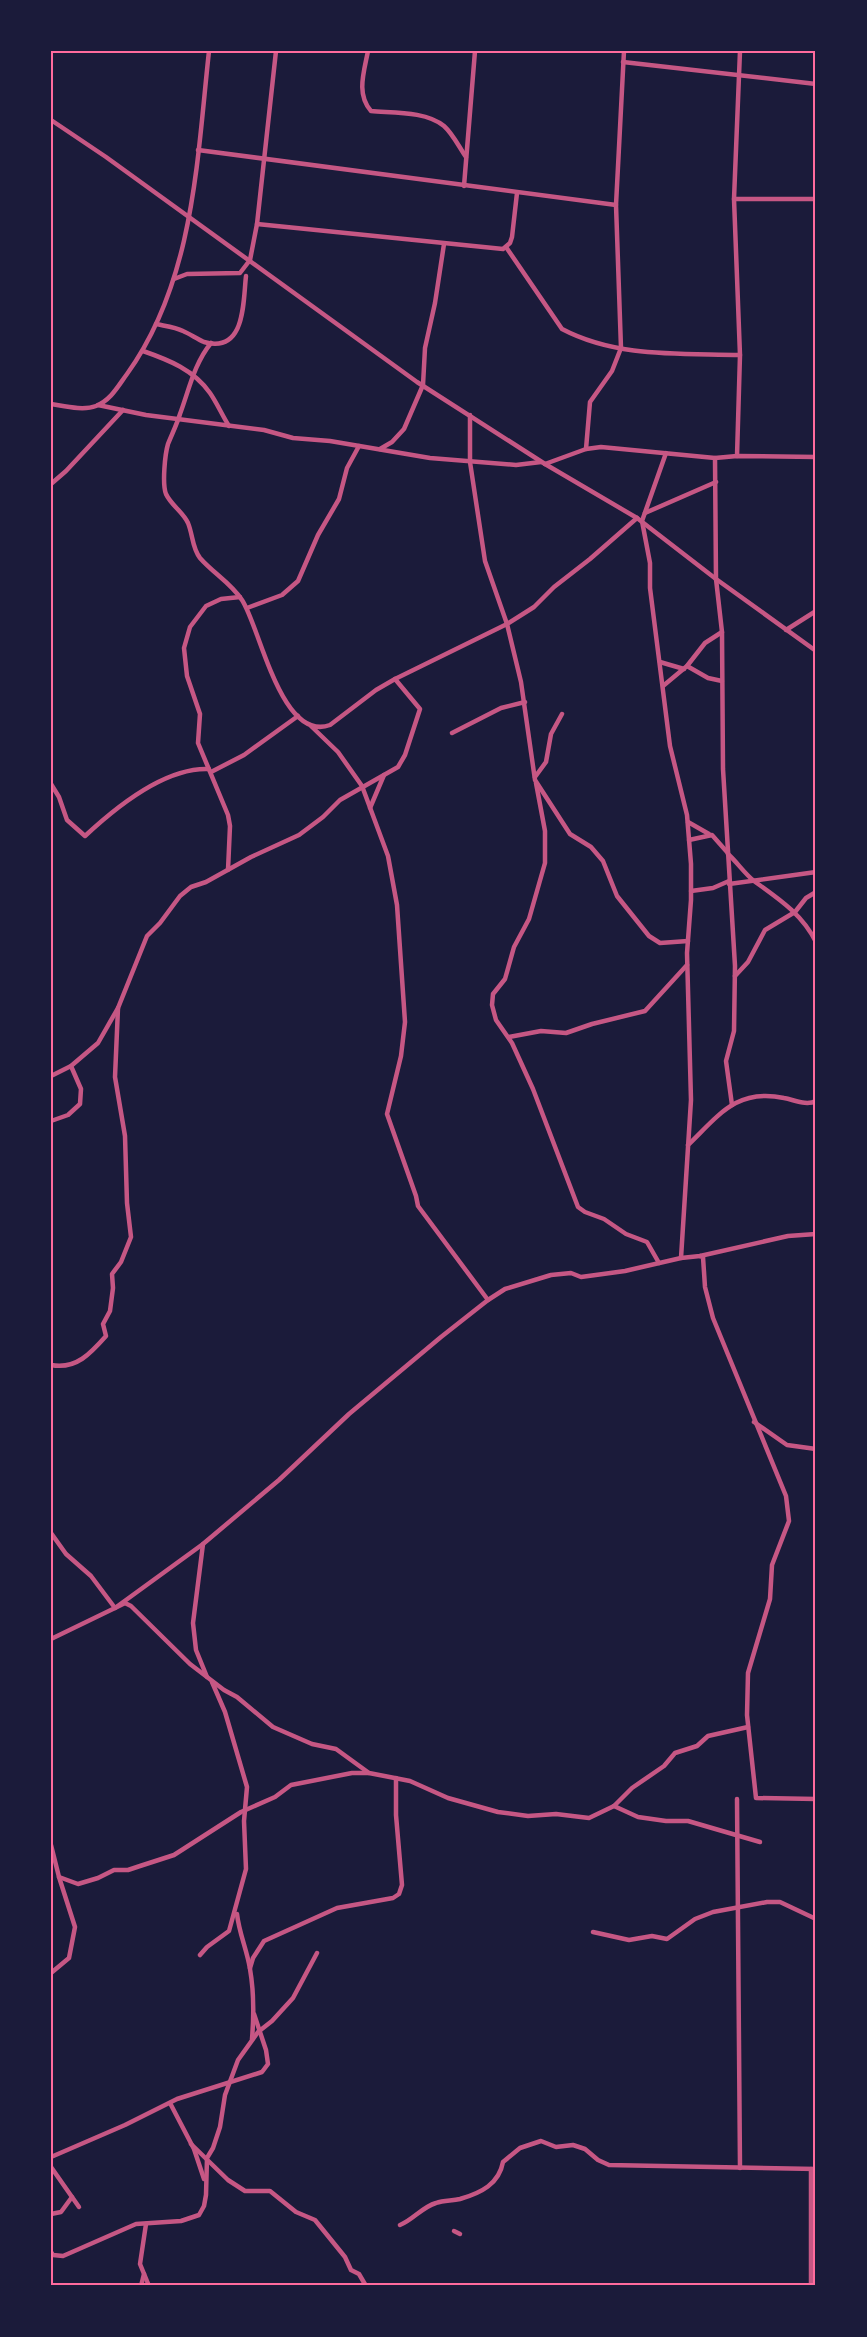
<svg xmlns="http://www.w3.org/2000/svg" width="867" height="2337" font-family="Mulish,sans-serif">
<rect width="100%" height="100%" fill="#1b1b3a"/>
<g fill="none" stroke-linecap="round" stroke-linejoin="round">
<!-- minor -->
<g stroke="#c65784" stroke-width="4.5">
<path d="M 368,51 C 364,72 356,94 371,111 C 393,113 426,111 444,126 C 453,134 459,147 466,157"/>
<polyline points="623,62 816,84"/>
<polyline points="51,120 106,157 417,382 545,464 586,449 601,447 715,458 737,456 816,457"/>
<polyline points="198,150 616,205"/>
<polyline points="464,186 475,51"/>
<polyline points="734,199 816,199"/>
<polyline points="257,224 503,249 510,243 512,237 517,193"/>
<path d="M 506,247 L 562,329 C 617,358 680,353 740,355"/>
<polyline points="174,279 187,274 240,273 250,260 257,224 276,51"/>
<path d="M 156,324 C 165,326 175,327 183,331 C 190,334 197,339 204,342 C 246,354 243,301 246,276"/>
<path d="M 211,343 C 194,364 189,390 180,414 C 177,424 172,434 168,444 C 165,454 162,484 166,494 C 171,505 183,512 188,523 C 193,535 192,548 200,558 C 213,573 231,583 242,600 C 260,627 281,743 330,725 L 376,690 L 395,679 L 507,624 L 534,607 L 554,587 L 590,559 L 637,518"/>
<path d="M 143,351 C 169,360 194,370 210,393 C 217,403 222,415 229,426"/>
<path d="M 51,404 C 64,406 83,411 96,406 C 111,400 118,386 127,374 C 194,281 197,160 209,51"/>
<polyline points="98,405 146,415 264,430 293,438 330,441 430,458 516,465 541,462"/>
<polyline points="470,415 470,462 485,561 507,624 521,682 535,780 570,834 591,847 603,861 617,896 649,936 660,943 688,941"/>
<polyline points="380,449 392,442 404,429 423,385 425,348 435,303 444,244"/>
<polyline points="586,449 590,402 612,371 621,348 616,205 624,51"/>
<polyline points="666,453 642,521 650,563 650,588 670,746 687,815 691,864 691,900 687,953 691,1100 681,1258"/>
<polyline points="737,456 740,355 734,199 740,51"/>
<polyline points="715,458 716,579 722,632 723,769 735,966 734,1031 726,1061 732,1105"/>
<polyline points="545,464 637,518 716,579 816,651"/>
<polyline points="51,484 66,471 123,410"/>
<polyline points="645,513 716,482"/>
<polyline points="247,608 282,595 298,581 318,535 339,499 347,468 359,446"/>
<polyline points="786,630 816,611"/>
<polyline points="660,662 684,669"/>
<polyline points="687,666 708,678 722,681"/>
<polyline points="663,686 687,666 705,643 722,632"/>
<polyline points="311,726 338,752 362,786 388,856 397,905 405,1022 401,1056 387,1114 416,1196 418,1206 488,1300"/>
<polyline points="452,733 501,708 525,702"/>
<polyline points="211,772 244,755 298,716"/>
<polyline points="535,777 546,762 551,734 562,714"/>
<polyline points="536,783 545,831 545,863 529,919 514,947 505,979 493,994 492,1005 496,1020 512,1043 533,1089 578,1207 585,1212 604,1219 626,1234 647,1242 659,1263"/>
<path d="M 51,784 L 59,797 L 67,820 L 85,836 C 116,807 165,767 209,769"/>
<polyline points="370,808 384,775"/>
<polyline points="688,822 709,834"/>
<polyline points="689,840 712,835 727,852"/>
<path d="M 728,854 C 737,862 744,873 754,881 C 779,899 802,914 816,942"/>
<polyline points="228,870 230,826 228,815 198,743 200,714 187,676 184,648 190,627 206,606 221,599 240,597"/>
<polyline points="729,884 816,872"/>
<polyline points="691,891 713,888 729,881"/>
<polyline points="735,976 748,962 765,930 795,912 806,898 816,892"/>
<polyline points="509,1037 541,1031 566,1033 592,1024 645,1011 687,965"/>
<polyline points="51,1076 71,1066 98,1043 118,1008 147,936 160,923 180,896 191,887 206,882 251,857 299,835 323,817 340,800 398,767 405,755 420,709 395,679"/>
<polyline points="51,1121 68,1115 80,1104 81,1089 71,1066"/>
<path d="M 688,1145 C 719,1115 737,1088 784,1098 C 795,1100 806,1106 816,1101"/>
<polyline points="700,1256 703,1257 705,1287 713,1318 786,1496 789,1521 772,1565 770,1599 748,1673 747,1715 756,1798 816,1799"/>
<path d="M 51,1365 C 76,1370 91,1353 106,1336 L 103,1324 L 110,1311 L 113,1288 L 112,1274 L 121,1262 L 131,1237 L 127,1203 L 125,1136 L 115,1077 L 118,1008"/>
<polyline points="754,1422 787,1445 816,1449"/>
<polyline points="51,1533 66,1554 91,1576 115,1608 125,1603 131,1606 190,1664 224,1690 237,1697 273,1727 312,1744 336,1749 369,1773 410,1781 448,1798 498,1812 528,1816 556,1814 589,1818 614,1806 632,1788 664,1766 675,1753 697,1746 708,1736 748,1727"/>
<polyline points="203,1544 193,1623 196,1650 207,1677"/>
<polyline points="51,1639 115,1608 203,1544 279,1480 349,1414 441,1337 488,1300 505,1289 551,1275 571,1273 581,1277 625,1271 681,1258 700,1256 788,1236 816,1234"/>
<polyline points="737,1799 740,2168"/>
<polyline points="614,1806 638,1817 666,1821 688,1821 760,1842"/>
<polyline points="51,1845 59,1877 75,1927 69,1958 51,1973"/>
<polyline points="59,1877 78,1884 98,1878 114,1870 128,1870 140,1866 174,1855 241,1812 275,1797 291,1785 352,1773 369,1773"/>
<path d="M 237,1914 C 239,1933 247,1950 250,1969 C 254,1992 254,2015 252,2039"/>
<polyline points="593,1932 629,1940 652,1936 667,1939 695,1919 713,1912 767,1902 780,1902 816,1919"/>
<polyline points="200,1955 207,1947 229,1931 246,1869 244,1821 247,1787 225,1712 212,1682"/>
<polyline points="250,1968 253,1958 264,1941 337,1908 393,1898 399,1894 402,1885 396,1815 396,1778"/>
<polyline points="170,2103 194,2149 204,2179"/>
<polyline points="191,2144 228,2180 245,2191 270,2191 296,2212 315,2220 345,2257 351,2270 359,2274 366,2286"/>
<polyline points="51,2157 125,2125 177,2099 262,2072 268,2064 266,2050 254,2014"/>
<polyline points="51,2167 79,2207"/>
<polyline points="811,2169 811,2286"/>
<polyline points="51,2214 61,2212 72,2197"/>
<polyline points="146,2224 140,2264 149,2286"/>
<path d="M 400,2225 C 413,2220 422,2207 436,2203 C 444,2200 452,2201 460,2199 C 481,2193 499,2184 503,2162 L 520,2148 L 541,2141 L 556,2147 L 573,2145 L 585,2149 L 598,2160 L 609,2165 L 816,2169"/>
<polyline points="454,2231 460,2234"/>
<polyline points="51,2252 53,2255 63,2256 136,2224 181,2221 199,2215 204,2206 206,2195 207,2158 213,2148 220,2127 225,2095 238,2060 258,2032 272,2021 293,1998 317,1953"/>
<polyline points="141,2286 144,2274"/>
</g>
</g>
<!-- border -->
<rect width="867" height="2337" fill="none" stroke="#1b1b3a" stroke-width="105"/>
<rect x="52" y="52" width="762" height="2232" fill="none" stroke="#ff6b9d" stroke-width="2"/>
</svg>
